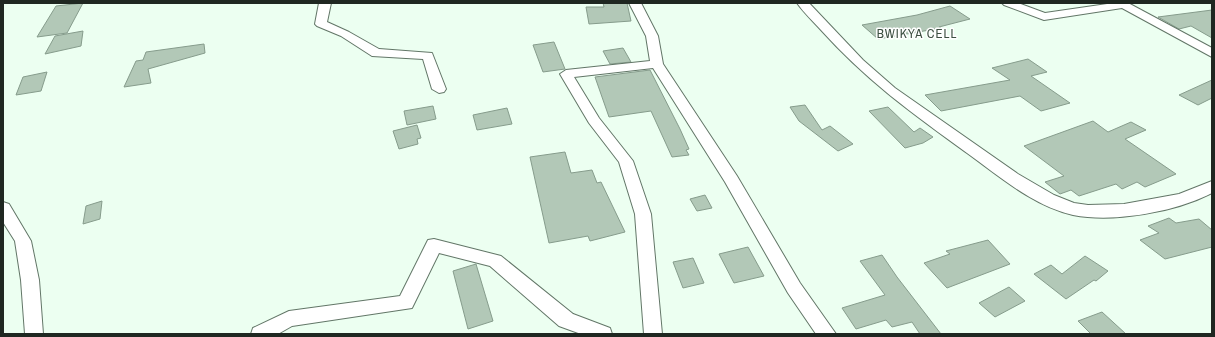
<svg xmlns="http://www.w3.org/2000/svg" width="1215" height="337" font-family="'Archivo Narrow',sans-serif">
<rect width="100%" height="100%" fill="#ecfff1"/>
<!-- building -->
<g fill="#b2c8b7" stroke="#869c8c">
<polygon points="83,3 67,33 37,37 56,6"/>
<polygon points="603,3 627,3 631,21 589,24 586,7 604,7"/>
<polygon points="950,6 970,19 939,27 941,28 878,39 862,25 917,15"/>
<polygon points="1212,10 1212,38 1191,26 1179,29 1158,17"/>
<polygon points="83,31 81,46 45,54 55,36"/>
<polygon points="554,42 565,69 543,72 533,45"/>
<polygon points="204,44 205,53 148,69 151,83 124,87 136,61 143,60 146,52"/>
<polygon points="623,48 631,62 610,64 603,51"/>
<polygon points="1028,59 1047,72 1031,76 1070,103 1041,111 1020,96 941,111 925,95 1010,80 992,68"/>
<polygon points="650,70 680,129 689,149 686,150 689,155 672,157 651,111 609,117 595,77"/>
<polygon points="47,72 41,91 16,95 23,77"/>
<polygon points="1212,80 1212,98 1198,105 1179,95"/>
<polygon points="805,105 822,130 830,126 853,144 838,151 799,121 790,107"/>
<polygon points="433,106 436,119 407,125 404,111"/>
<polygon points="888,107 914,132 920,128 933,137 923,143 905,148 869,111"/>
<polygon points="507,108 512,124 477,130 473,115"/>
<polygon points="1093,121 1108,132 1131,122 1146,130 1125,139 1176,174 1145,187 1137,182 1122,189 1116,184 1079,196 1071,190 1060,194 1045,182 1064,176 1024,146"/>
<polygon points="417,125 421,138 417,139 418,144 399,149 393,131"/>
<polygon points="565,152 571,173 592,170 597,183 601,182 625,232 590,241 588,236 549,243 530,157"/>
<polygon points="705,195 712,208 697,211 690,199"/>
<polygon points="102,201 100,219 83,224 86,206"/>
<polygon points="1169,218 1176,223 1199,219 1212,230 1212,247 1165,259 1140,240 1159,233 1148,226"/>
<polygon points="988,240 1010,264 947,288 924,263 950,254 946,251"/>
<polygon points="748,247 764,276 734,283 719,254"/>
<polygon points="882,255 897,277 941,334 920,334 912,322 892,327 886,320 856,329 842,308 885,295 860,261"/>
<polygon points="1085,256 1108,271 1096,281 1094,280 1066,299 1034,274 1051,265 1062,274"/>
<polygon points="693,258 704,283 683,288 673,262"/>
<polygon points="476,264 493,321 468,329 453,271"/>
<polygon points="1009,287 1025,301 995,317 979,303"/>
<polygon points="1102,312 1126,334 1091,334 1078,321"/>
</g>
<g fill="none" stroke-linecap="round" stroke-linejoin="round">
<!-- minor casing -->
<g stroke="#627667" stroke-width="2">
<g id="minor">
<polygon points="319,3 331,3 327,22 349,32 379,49 432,53 446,89 444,92 439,93 432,89 423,59 372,56 341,36 317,26 315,24"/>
<polygon points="629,3 641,3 658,36 663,64 737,176 800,283 836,334 816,334 788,293 725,182 653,68 574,77 599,118 633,161 651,214 662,334 644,334 635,214 619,162 589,123 560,74 566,70 650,61 646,36"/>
<path d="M 797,3 L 809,3 L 863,60 L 895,88 L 1018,174 L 1054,195 L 1074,203 L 1088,205 L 1124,204 L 1179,194 L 1212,181 L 1212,193 C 1175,212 1114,223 1073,215 C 1033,206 999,176 967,153 C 912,113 867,81 821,30 C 813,21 804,13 797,3 Z"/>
<polygon points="1002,3 1018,3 1045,13 1114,3 1128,3 1212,48 1212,57 1122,8 1044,20 1004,5"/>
<polygon points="3,202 9,204 31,241 39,280 43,334 25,334 21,280 15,241 3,222"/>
<polygon points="434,239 501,256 573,314 610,328 612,334 581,334 559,326 490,266 439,253 412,308 292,326 278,334 251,334 253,328 289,311 400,296 428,240"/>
</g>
</g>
<!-- minor -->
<use href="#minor" fill="#fff" fill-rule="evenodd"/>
</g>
<g text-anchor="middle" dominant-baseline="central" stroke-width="3" stroke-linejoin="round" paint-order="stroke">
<!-- far-quarter labels -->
<g font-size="13" letter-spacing="1" fill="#3c4f41" stroke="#fff">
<text x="917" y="33">BWIKYA CELL</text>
</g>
</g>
<!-- border -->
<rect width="1215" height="337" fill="none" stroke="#1f2721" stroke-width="8"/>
</svg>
